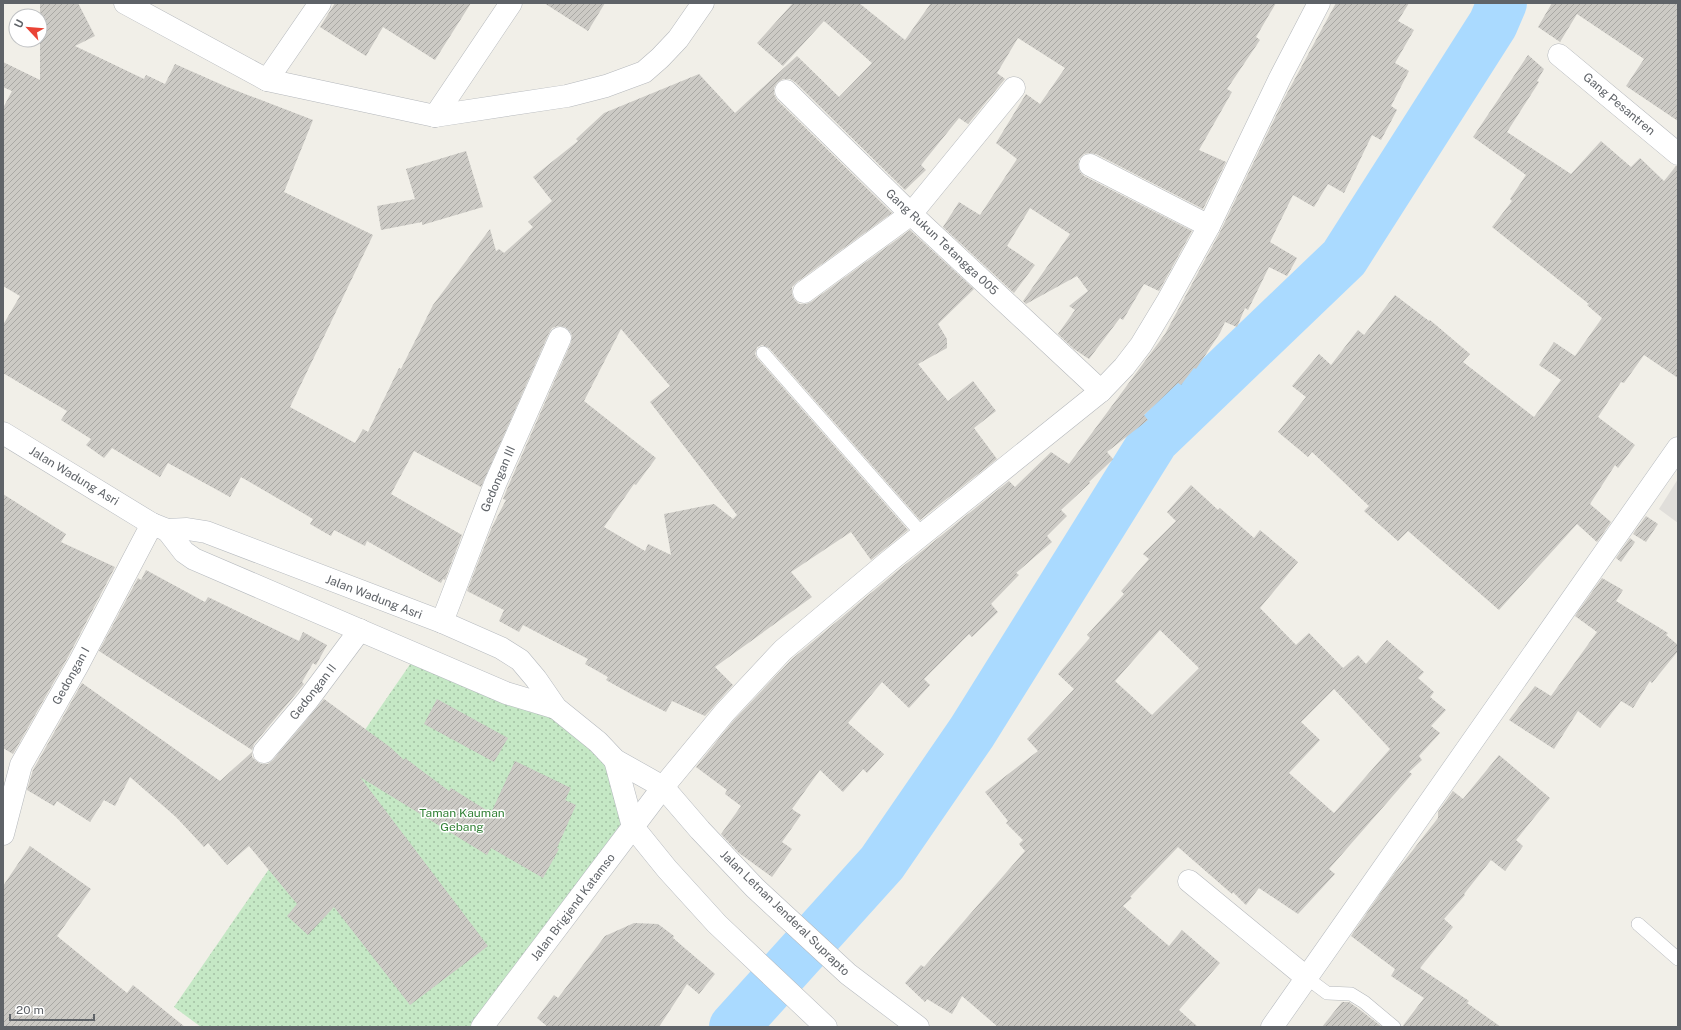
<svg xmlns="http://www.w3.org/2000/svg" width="1681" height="1030" font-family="'Public Sans',sans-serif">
<defs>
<pattern id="grass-dots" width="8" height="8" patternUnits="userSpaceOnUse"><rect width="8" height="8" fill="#c5e8c5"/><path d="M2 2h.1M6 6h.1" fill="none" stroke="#a3c0a4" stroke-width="1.8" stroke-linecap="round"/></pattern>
<pattern id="building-hatch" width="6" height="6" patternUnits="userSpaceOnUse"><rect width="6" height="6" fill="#cccac5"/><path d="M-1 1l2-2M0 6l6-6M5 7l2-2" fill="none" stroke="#a9a8a4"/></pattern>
</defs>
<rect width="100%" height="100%" fill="#f1efe8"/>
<!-- industrial -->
<polygon fill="#e0deda" points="1678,479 1678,523 1659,509"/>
<!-- grass -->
<polygon fill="url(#grass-dots)" points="413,660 528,692 604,763 624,820 470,1027 201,1027 174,1007"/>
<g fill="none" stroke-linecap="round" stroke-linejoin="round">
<!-- river -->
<polyline stroke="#aadaff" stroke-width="50" points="734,1027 882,863 972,732 1154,440 1344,258 1493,24 1502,3"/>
</g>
<!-- building -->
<g fill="url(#building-hatch)" fill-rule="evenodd">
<path d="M 40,3 L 78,3 L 95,36 L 75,46 L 144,79 L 146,75 L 165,84 L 175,64 L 227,87 L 313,120 L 284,192 L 373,235 L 290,407 L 355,443 L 363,429 L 368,432 L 399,368 L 401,369 L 433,305 L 490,229 L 496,251 L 499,249 L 504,253 L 533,227 L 528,222 L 552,201 L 533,177 L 578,141 L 576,139 L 604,113 L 699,74 L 735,113 L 797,56 L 839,97 L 872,63 L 824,21 L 783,66 L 757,43 L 793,3 L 859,3 L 905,40 L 931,3 L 1276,3 L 1256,37 L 1260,40 L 1227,89 L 1232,92 L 1199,150 L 1226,162 L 1203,209 L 1096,154 L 1089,153 L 1084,154 L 1079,159 L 1078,166 L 1080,172 L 1084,176 L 1192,231 L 1159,291 L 1144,284 L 1123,320 L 1120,318 L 1089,359 L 1074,349 L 1058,334 L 1075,310 L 1069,306 L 1088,291 L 1077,276 L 1026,304 L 1023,301 L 1070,234 L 1030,208 L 1007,246 L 1035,265 L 1014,293 L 943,227 L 959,202 L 980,215 L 1017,159 L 996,143 L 1026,94 L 1040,104 L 1065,68 L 1018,38 L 997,73 L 1005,79 L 968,124 L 959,118 L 921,165 L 926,170 L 905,190 L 795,82 L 790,79 L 783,79 L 777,83 L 774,88 L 774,94 L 777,100 L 892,213 L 797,282 L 792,287 L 792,294 L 794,299 L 799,304 L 806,304 L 811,302 L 910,230 L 974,289 L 938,324 L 947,339 L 947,348 L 918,364 L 948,401 L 973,381 L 996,411 L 974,428 L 997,459 L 920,520 L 769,348 L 762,345 L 757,347 L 755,354 L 757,358 L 908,530 L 871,560 L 851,532 L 791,572 L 812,597 L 715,667 L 733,685 L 705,716 L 672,701 L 666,712 L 631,694 L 606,680 L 608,677 L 585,664 L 588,659 L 523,625 L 519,632 L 499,621 L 504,610 L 467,591 L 492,527 L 506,500 L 503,499 L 507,489 L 571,343 L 572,336 L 570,331 L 565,327 L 558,326 L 552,328 L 549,333 L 481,487 L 414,451 L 391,494 L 462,535 L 445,580 L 443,579 L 441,583 L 367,541 L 365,546 L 334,530 L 331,536 L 310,524 L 313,519 L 241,477 L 230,497 L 168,463 L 160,477 L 112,448 L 104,458 L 86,445 L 91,439 L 61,420 L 67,411 L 3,373 L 3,325 L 20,296 L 3,286 L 3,108 L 12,91 L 3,87 L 3,62 L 40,80 ZM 621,329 L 670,386 L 650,402 L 737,515 L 733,519 L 714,504 L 664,514 L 671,555 L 648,544 L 645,551 L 604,527 L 634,484 L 636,485 L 656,458 L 584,401 Z"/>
<polygon points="335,3 471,3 435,60 383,27 366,56 320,27"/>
<polygon points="544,3 605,3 588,31"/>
<polygon points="1336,3 1409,3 1398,21 1414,30 1395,63 1409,71 1391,106 1397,110 1381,140 1372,135 1344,193 1328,184 1314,207 1293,195 1270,242 1297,258 1287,276 1269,267 1248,310 1245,308 1237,327 1225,322 1220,333 1196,369 1194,368 1181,385 1178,383 1144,415 1148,420 1107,452 1113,459 1089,482 1090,483 1061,510 1067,516 1047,536 1052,542 1016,573 1019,575 991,604 998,612 972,637 969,634 924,679 930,685 909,708 882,682 848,723 884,754 867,773 863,769 843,792 820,770 792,809 801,815 782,842 792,849 772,877 739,853 721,834 741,806 725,794 727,790 696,767 734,720 792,659 896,572 1009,481 1015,487 1051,452 1069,464 1165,334 1220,232 1285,97"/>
<polygon points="1552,3 1678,3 1678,121 1626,86 1644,59 1577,14 1560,42 1538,27"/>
<polygon points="1528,55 1544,69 1537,81 1539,82 1507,132 1571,174 1601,141 1631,167 1640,158 1664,181 1676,166 1678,166 1678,378 1644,355 1624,383 1621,382 1598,417 1635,445 1618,468 1615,465 1590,504 1611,522 1597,542 1577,524 1499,610 1408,531 1398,541 1364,511 1369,506 1312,452 1308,457 1278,432 1306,397 1292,386 1319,354 1331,365 1358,330 1364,335 1395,295 1429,321 1430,320 1470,354 1463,362 1534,417 1561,380 1539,365 1554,342 1575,356 1602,318 1587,305 1589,304 1492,227 1512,201 1510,199 1526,175 1473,137"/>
<polygon points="466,151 483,207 422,225 422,222 381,230 377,206 415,199 406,169"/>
<path d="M 1191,485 L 1218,510 L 1220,508 L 1254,538 L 1260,530 L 1298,562 L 1260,608 L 1296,645 L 1309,633 L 1343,668 L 1358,655 L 1366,664 L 1387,640 L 1424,672 L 1418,678 L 1434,692 L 1430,697 L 1446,710 L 1431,726 L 1440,733 L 1419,756 L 1422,760 L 1409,772 L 1412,774 L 1329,869 L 1335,874 L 1298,914 L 1259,888 L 1246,905 L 1233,892 L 1232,894 L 1178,847 L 1130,897 L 1132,898 L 1123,906 L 1169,946 L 1182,930 L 1220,963 L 1179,1010 L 1198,1027 L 998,1027 L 962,996 L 952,1014 L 927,999 L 925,1002 L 905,983 L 921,965 L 924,967 L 1025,851 L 1019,844 L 1023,840 L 1006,823 L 1008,821 L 985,792 L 1038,751 L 1027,739 L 1074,689 L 1058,674 L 1090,638 L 1087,635 L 1124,594 L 1121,591 L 1149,559 L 1143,554 L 1176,521 L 1167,512 ZM 1160,630 L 1199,668 L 1152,715 L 1115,681 ZM 1334,689 L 1390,749 L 1334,813 L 1289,773 L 1320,740 L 1301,722 Z"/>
<polygon points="3,494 66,534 61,542 115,567 68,657 13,754 3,748"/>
<polygon points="1646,516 1658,524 1646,542 1633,534"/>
<polygon points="1630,538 1635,542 1621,562 1616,558"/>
<polygon points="146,570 205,602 208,597 299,641 303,632 327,645 316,665 313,663 302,682 304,684 254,744 252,750 99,651 138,578 141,580"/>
<polygon points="1602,578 1623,590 1616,601 1668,633 1666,635 1678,645 1678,651 1652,683 1650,681 1633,708 1621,701 1600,728 1578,711 1554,749 1509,720 1535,686 1551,696 1597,632 1575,616"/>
<polygon points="82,683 220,781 252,752 252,757 256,761 261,764 268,764 273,760 324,699 390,747 404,760 405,758 449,791 451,788 491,813 515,761 571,788 565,800 576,805 557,848 559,849 543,878 491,848 487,855 360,777 488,946 410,1005 334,907 308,935 287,916 297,904 249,846 227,865 208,843 204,847 176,817 130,777 115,806 104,800 90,822 57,801 54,806 27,790 33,770"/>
<polygon points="437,699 508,738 494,762 424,724"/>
<polygon points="1499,755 1550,798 1516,840 1523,846 1505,871 1491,860 1464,894 1465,895 1444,919 1453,927 1420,968 1469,1001 1467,1003 1501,1027 1402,1027 1424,998 1391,976 1395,969 1351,936 1391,878 1438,818 1438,812 1453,791 1463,799"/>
<polygon points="30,846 91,889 57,936 127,993 133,985 185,1027 3,1027 3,886"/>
<polygon points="634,923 658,924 674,936 673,938 715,974 699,994 687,984 659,1027 548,1027 537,1018 554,995 558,998 605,936"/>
<polygon points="1342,1002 1349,1002 1359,1009 1382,1027 1322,1027"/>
</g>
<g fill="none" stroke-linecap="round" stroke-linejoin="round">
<!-- lane casing -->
<g stroke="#b5b8bc" stroke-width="14">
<g id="lane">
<polyline points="763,353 922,534"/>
<polyline points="1638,924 1678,959"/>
<polyline points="1307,978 1327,993 1351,994 1364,1002 1394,1027"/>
</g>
</g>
<!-- street casing -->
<g stroke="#b5b8bc" stroke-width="23">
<g id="street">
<polyline points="125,3 267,80 435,116 567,96 606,86 644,72 660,58 678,39 703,3"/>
<polyline points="1559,55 1678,154"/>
<polyline points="267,80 320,3"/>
<polyline points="786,91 911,214 1101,391"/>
<polyline points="435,116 511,3"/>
<polyline points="1090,165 1209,226"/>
<polyline points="804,292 911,214 1014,88"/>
<polyline points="442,622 495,484 560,338"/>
<polyline points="264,752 307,701 360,630"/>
<polyline points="663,787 725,712 783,650 888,562 1101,391 1124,367 1141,345 1167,302 1209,226 1280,78 1319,3"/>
<polyline points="3,834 21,765 79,663 152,524"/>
<polyline points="1189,881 1307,978"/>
</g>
</g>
<!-- secondary casing -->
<g stroke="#b6babf" stroke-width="23">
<g id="secondary">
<polyline points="3,433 152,524 167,530 187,529 206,532 442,622 501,648 520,660 536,679 556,708 598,742 615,760 663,787 700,830 755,888 848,974 918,1027"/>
<polyline points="167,530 184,552 194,559 506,693 556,708"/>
<polyline points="615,760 633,827 667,869 717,924 826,1027"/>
<polyline points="482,1027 663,787"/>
<polyline points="1272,1027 1678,448"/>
</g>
</g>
<!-- lane -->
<use href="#lane" stroke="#fff" stroke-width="13"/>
<!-- street -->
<use href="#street" stroke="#fff" stroke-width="22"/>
<!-- secondary -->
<use href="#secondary" stroke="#fff" stroke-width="22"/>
</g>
<g text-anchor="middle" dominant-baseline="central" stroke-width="3" stroke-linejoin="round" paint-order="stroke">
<!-- street labels -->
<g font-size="12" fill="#5f6368" stroke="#fff">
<text transform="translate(1619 104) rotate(40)">Gang Pesantren</text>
<text transform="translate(942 242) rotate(43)">Gang Rukun Tetangga 005</text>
<text transform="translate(74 476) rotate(31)">Jalan Wadung Asri</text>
<text transform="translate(498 479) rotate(-67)">Gedongan III</text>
<text transform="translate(374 597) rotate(21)">Jalan Wadung Asri</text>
<text transform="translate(71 676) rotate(-61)">Gedongan I</text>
<text transform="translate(313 692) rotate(-52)">Gedongan II</text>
<text transform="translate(573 907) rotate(-53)">Jalan Brigjend Katamso</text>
<text transform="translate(785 913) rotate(44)">Jalan Letnan Jenderal Suprapto</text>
</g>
<!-- park labels -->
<g font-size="12" fill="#348238" stroke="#fff">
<text x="462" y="813">Taman Kauman<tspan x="462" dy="14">Gebang</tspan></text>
</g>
</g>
<!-- border -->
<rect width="1681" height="1030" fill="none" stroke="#5f6368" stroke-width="8"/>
<!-- north arrow -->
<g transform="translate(28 28) rotate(296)"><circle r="19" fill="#ffffff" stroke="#bfc1c3"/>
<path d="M0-3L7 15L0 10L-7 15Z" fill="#ea4335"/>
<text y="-6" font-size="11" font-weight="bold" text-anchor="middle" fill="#5f6368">U</text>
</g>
<!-- scale -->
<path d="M10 1014v6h84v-6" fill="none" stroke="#5f6368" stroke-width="2"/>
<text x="16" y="1014" font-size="12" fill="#5f6368" stroke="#ffffff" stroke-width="3" paint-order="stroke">20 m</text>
</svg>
